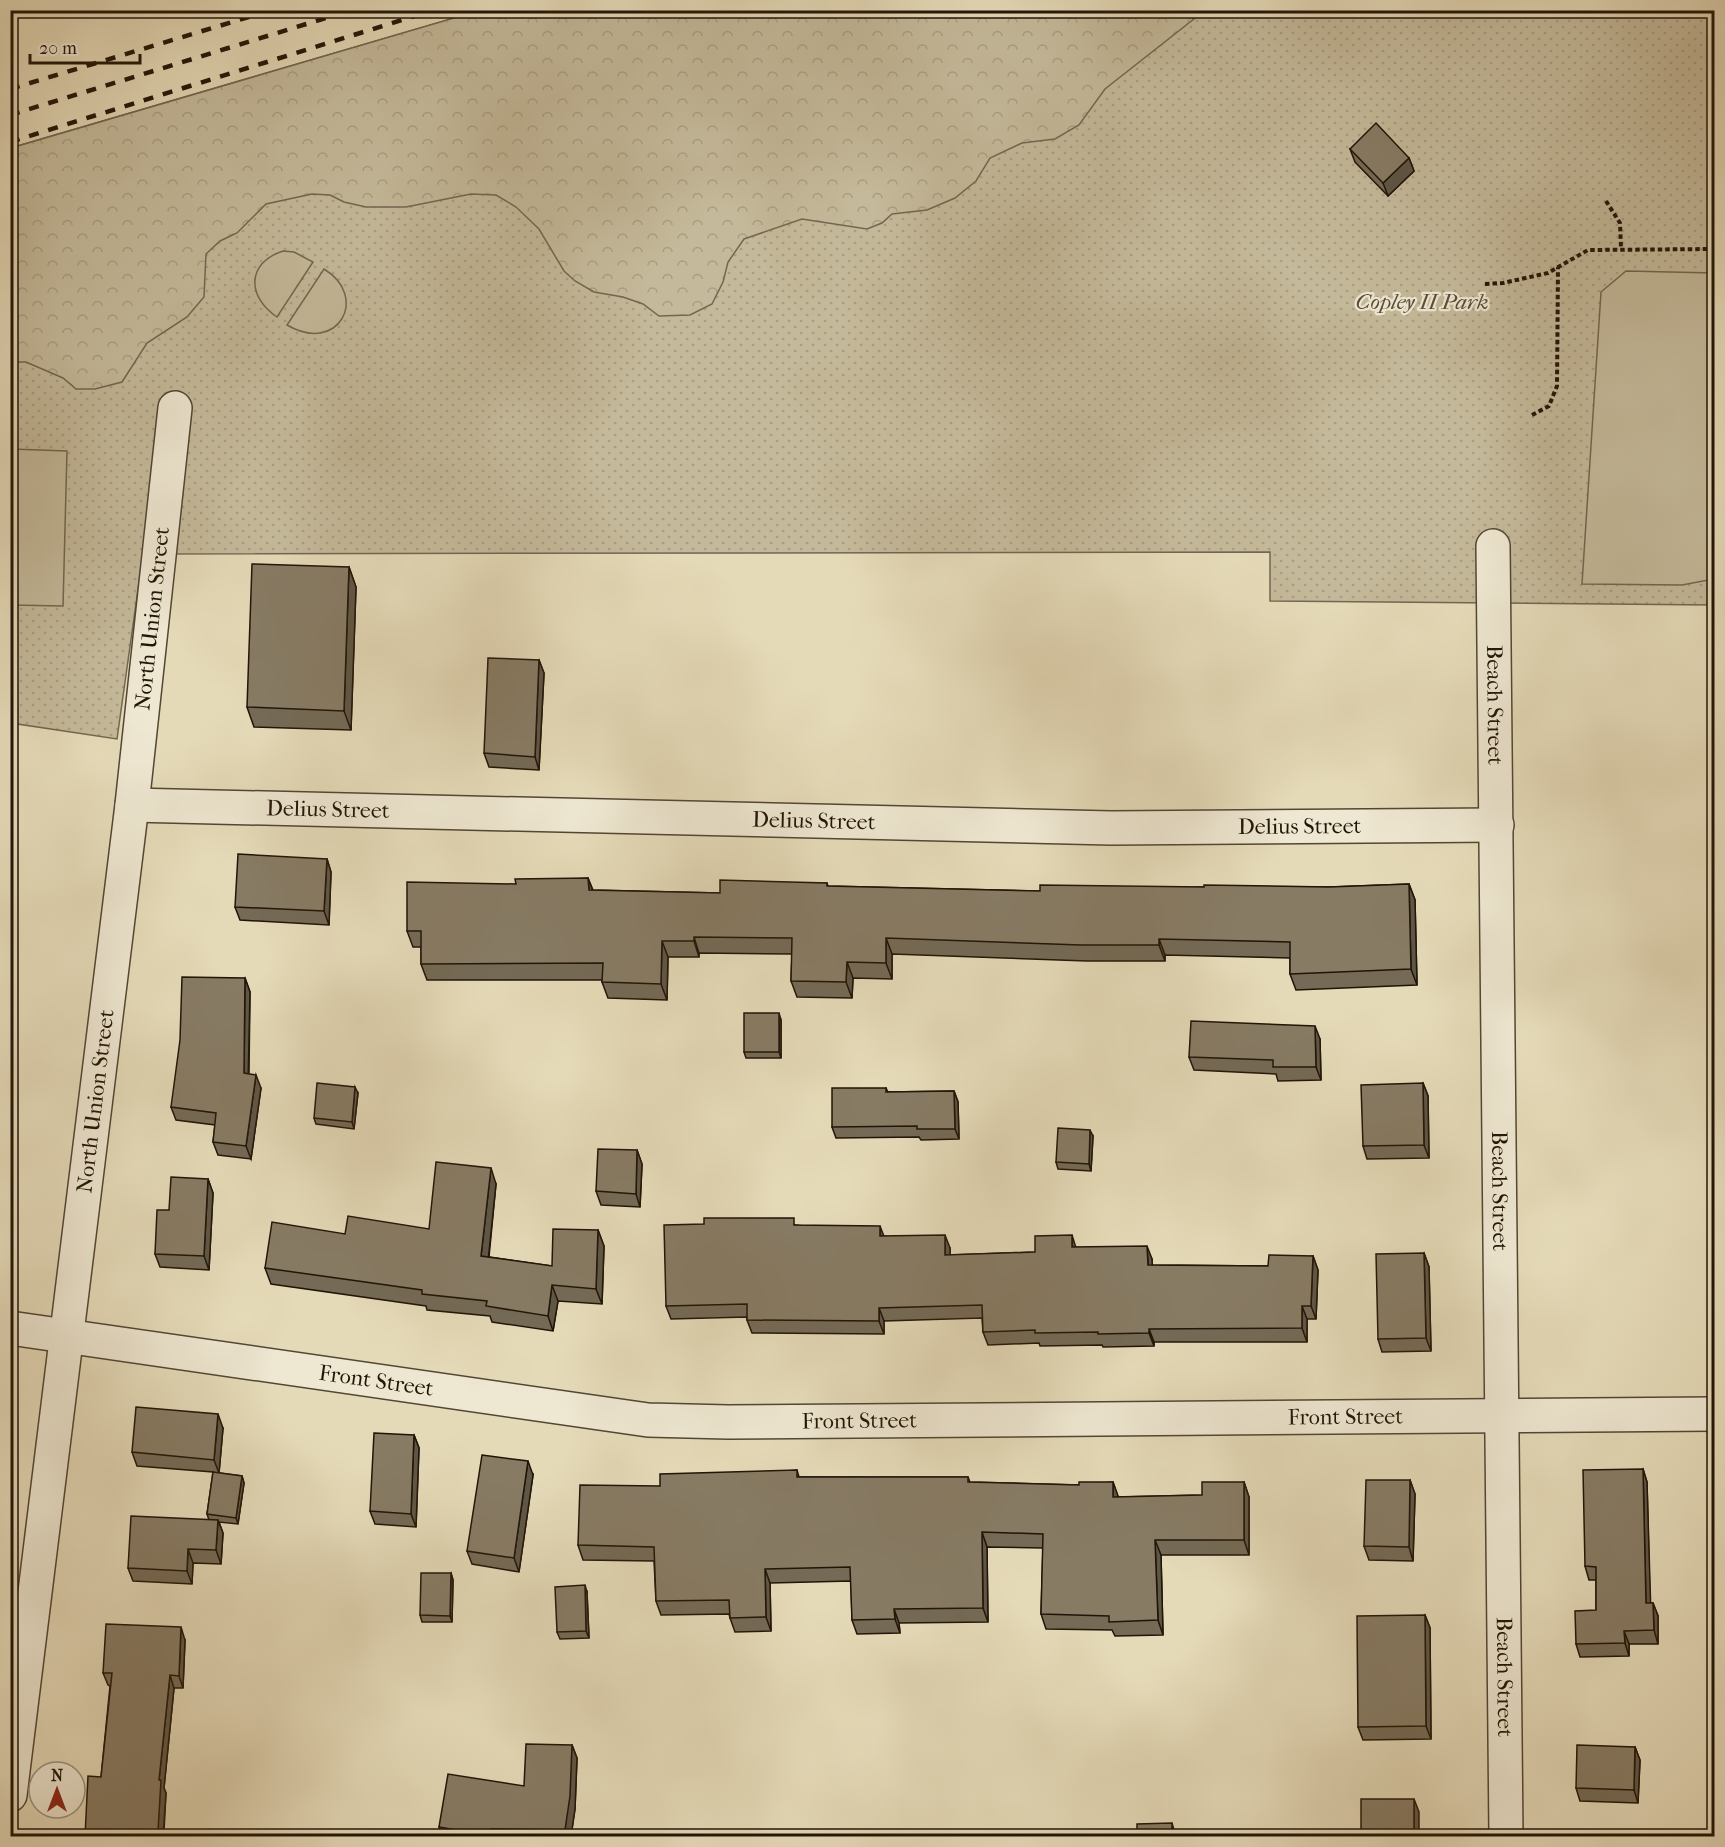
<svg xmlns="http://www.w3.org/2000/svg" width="1725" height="1847" font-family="'IM FELL French Canon',serif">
<defs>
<pattern id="grass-dots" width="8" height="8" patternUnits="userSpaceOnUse" patternTransform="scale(1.5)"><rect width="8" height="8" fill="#c4b99a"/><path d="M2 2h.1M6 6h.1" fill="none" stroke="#a89e83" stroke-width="1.8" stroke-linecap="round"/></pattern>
<pattern id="forest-crowns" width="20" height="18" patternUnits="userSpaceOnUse" patternTransform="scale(1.5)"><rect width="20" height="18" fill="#c4b99a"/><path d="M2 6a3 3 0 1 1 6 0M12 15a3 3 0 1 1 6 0" fill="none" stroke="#a89e83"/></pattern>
</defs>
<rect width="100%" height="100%" fill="#e5dab8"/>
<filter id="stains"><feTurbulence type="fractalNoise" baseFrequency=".00333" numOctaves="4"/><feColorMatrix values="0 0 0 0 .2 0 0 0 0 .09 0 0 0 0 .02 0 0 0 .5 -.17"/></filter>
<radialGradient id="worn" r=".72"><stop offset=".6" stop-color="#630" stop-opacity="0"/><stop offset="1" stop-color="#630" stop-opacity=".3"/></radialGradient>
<!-- grass -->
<polygon fill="url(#grass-dots)" stroke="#726751" stroke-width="1.5" points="478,11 1714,11 1714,605 1270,601 1270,552 143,554 117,739 11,723 10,148"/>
<!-- forest -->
<polygon fill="url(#forest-crowns)" stroke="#726751" stroke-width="1.5" points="478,11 478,10 1204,11 1105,89 1079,125 1055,139 1022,143 990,158 976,181 955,198 927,210 892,214 882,223 867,229 802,219 744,239 728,262 723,282 712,304 690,315 659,316 643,304 623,297 594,292 575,281 564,271 539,229 516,207 496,195 471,194 406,207 366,207 344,202 330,195 312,194 266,204 237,233 220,241 206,254 204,297 187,317 147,343 122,382 95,389 76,389 63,378 26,362 11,362 11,148"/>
<!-- pitch -->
<g fill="#c4b99a" stroke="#726751" stroke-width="1.5">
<path d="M 283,251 L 294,252 L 313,262 L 277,317 C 247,297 246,263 283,251 Z"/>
<path d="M 324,269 C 370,297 338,355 287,325 Z"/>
<polygon points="1626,271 1714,273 1714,579 1682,585 1582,584 1601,292"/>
<polygon points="11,449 67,451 63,606 11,605"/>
</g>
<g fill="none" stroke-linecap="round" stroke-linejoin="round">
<!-- street casing -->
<g stroke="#524634" stroke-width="36">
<g id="street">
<path id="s1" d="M 1493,546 L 1506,1836"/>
<path id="s2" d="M 132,805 L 1111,828 L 1497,825"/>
<path id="s3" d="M 10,1328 L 648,1420 L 728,1422 L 1714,1414"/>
<path id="s4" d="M 10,1795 L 132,805 L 175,408"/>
</g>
</g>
<!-- path -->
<g stroke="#211508" stroke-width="4" stroke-dasharray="4.5 3" stroke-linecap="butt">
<polyline points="1606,201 1620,223 1621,248"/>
<polyline points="1485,284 1503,283 1548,273 1588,250 1714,249"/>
<polyline points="1532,415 1549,406 1557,386 1558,267"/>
</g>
<!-- street -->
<use href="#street" stroke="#eee7d1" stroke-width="33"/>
<!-- rail -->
<g stroke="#211508" stroke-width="4.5" stroke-dasharray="10 10" stroke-linecap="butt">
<polyline points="10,89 272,10"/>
<polyline points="10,115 352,10"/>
<polyline points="10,142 434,10"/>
</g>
</g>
<!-- wall -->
<g fill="#746a56" stroke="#211508" stroke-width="1.5">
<polygon points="1350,149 1409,158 1414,171 1388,196 1355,162"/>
<polygon points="349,567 356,587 351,730 254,727 247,707"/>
<polygon points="539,660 544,673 539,770 489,767 484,753"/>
<polygon points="327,859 331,872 329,925 240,920 235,907"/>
<polygon points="588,878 593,890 720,893 827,883 828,886 1040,891 1204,887 1329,887 1409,884 1415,900 1417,985 1296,990 1290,974 1290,958 1165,955 1165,961 1087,961 892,954 892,979 853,978 852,998 797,997 791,981 792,954 699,953 699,957 668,957 667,1000 608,998 602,982 603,980 427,980 421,964 421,947 413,947 407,931 516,884"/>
<polygon points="245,978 250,992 249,1074 261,1088 251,1159 218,1155 213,1142 215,1125 176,1120 171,1107"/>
<polygon points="781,1020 781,1058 746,1058 744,1052"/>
<polygon points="1320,1039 1321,1080 1278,1081 1276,1074 1194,1070 1189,1057"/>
<polygon points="1423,1083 1428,1096 1429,1158 1367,1159 1363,1146"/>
<polygon points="886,1088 888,1092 954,1091 958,1102 959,1139 921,1140 919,1137 836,1138 832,1127"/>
<polygon points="358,1093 354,1129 316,1124 314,1118"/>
<polygon points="1093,1136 1091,1171 1058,1169 1056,1162"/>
<polygon points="637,1150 642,1164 640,1207 601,1205 596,1191"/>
<polygon points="208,1179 213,1193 209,1270 160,1267 155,1254 169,1210"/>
<polygon points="496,1184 489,1257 552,1266 598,1230 604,1246 602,1304 558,1301 553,1331 492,1322 490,1316 427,1310 426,1306 271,1284 265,1268 345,1234 429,1229"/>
<polygon points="704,1224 796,1225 884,1236 950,1248 950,1255 1035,1252 1076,1247 1152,1259 1152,1265 1268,1266 1313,1256 1318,1270 1316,1319 1307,1319 1307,1342 1154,1342 1154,1346 1103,1347 1102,1345 1040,1346 1039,1343 988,1345 983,1332 982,1318 884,1321 884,1334 752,1333 747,1320 747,1317 671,1319 666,1306"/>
<polygon points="1424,1253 1429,1267 1431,1351 1382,1352 1378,1339"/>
<polygon points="223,1428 219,1473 242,1476 244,1483 238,1524 219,1522 223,1533 221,1564 193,1563 192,1584 133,1581 128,1568 209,1520 207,1514 213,1472 137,1466 132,1452"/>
<polygon points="414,1435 419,1448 416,1527 375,1524 370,1511"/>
<polygon points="1643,1469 1647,1482 1650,1603 1653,1603 1658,1616 1658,1644 1629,1644 1629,1656 1580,1657 1576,1644 1596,1610 1596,1580 1589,1580 1585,1566"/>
<polygon points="797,1470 799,1477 968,1477 970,1482 1079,1485 1113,1482 1118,1497 1202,1495 1244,1482 1249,1497 1249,1555 1161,1555 1163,1635 1115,1636 1112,1630 1046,1629 1041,1614 1043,1548 987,1547 988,1622 899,1623 900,1633 857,1634 852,1620 851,1581 770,1583 771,1631 735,1632 730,1618 729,1614 661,1615 656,1601 654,1561 583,1560 578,1545 660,1486"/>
<polygon points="533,1475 519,1572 472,1564 467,1551"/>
<polygon points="1410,1480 1415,1494 1413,1561 1369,1560 1364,1546"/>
<polygon points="451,1573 453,1580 452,1622 422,1622 420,1615"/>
<polygon points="587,1592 589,1638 560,1639 557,1632"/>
<polygon points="1425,1615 1430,1628 1431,1739 1363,1740 1358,1727"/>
<polygon points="185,1640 183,1688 174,1688 164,1788 166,1793 164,1832 194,1833 195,1836 85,1836 101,1777 110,1686 108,1685 103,1673"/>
<polygon points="572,1745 577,1758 575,1809 571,1836 442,1836 439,1827 524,1786"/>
<polygon points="1635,1747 1640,1760 1638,1803 1580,1801 1576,1788"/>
</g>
<!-- shaded-wall -->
<g fill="#5e5646" stroke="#211508" stroke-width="1.5">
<polygon points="1409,158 1414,171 1388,196 1383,183"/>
<polygon points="349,567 356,587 351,730 344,711"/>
<polygon points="539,660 544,673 539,770 535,757"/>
<polygon points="327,859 331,872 329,925 324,911"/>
<polygon points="588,878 594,894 589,890"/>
<polygon points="1409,884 1415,900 1417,985 1411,969"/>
<polygon points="694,937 699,953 699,957 694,941"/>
<polygon points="886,938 892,954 892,979 886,963"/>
<polygon points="1159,939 1165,955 1165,961 1159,945"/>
<polygon points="662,941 668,957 667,1000 661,984"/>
<polygon points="847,962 853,978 852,998 846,982"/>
<polygon points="245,978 250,992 248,1086 244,1073"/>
<polygon points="779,1013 781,1020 781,1058 779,1052"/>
<polygon points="1315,1026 1320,1039 1321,1080 1316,1067"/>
<polygon points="256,1075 261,1088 251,1159 246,1146"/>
<polygon points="1423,1083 1428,1096 1429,1158 1424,1145"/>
<polygon points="355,1087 358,1093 354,1129 352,1122"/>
<polygon points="954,1091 958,1102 959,1139 955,1129"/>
<polygon points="1090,1130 1093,1136 1091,1171 1089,1164"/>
<polygon points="637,1150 642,1164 640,1207 636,1194"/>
<polygon points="491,1168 496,1184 487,1271 481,1256"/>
<polygon points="208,1179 213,1193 209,1270 204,1256"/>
<polygon points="880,1226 885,1239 880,1236"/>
<polygon points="598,1230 604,1246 602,1304 596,1289"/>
<polygon points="945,1235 950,1248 950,1268 945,1255"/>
<polygon points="1072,1235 1076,1248 1072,1247"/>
<polygon points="1147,1246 1152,1259 1153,1278 1148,1265"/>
<polygon points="1424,1253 1429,1267 1431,1351 1426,1338"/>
<polygon points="1313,1256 1318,1270 1316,1319 1311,1306"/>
<polygon points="552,1285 558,1301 553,1331 548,1316"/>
<polygon points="1302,1306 1307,1319 1307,1342 1302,1328"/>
<polygon points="879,1308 884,1321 884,1334 879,1321"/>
<polygon points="1149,1329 1154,1342 1154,1346 1149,1333"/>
<polygon points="218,1414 223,1428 219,1473 214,1460"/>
<polygon points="414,1435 419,1448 416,1527 411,1514"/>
<polygon points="528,1461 533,1475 519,1572 514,1558"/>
<polygon points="1643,1469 1647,1482 1651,1616 1646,1603"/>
<polygon points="242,1476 244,1483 238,1524 236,1518"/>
<polygon points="1410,1480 1415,1494 1413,1561 1409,1547"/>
<polygon points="1113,1482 1118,1496 1118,1512 1113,1497"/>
<polygon points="1244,1482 1249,1497 1249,1555 1244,1540"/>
<polygon points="218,1520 223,1533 221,1564 216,1550"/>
<polygon points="982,1532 987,1547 988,1622 983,1608"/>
<polygon points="1155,1540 1161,1555 1163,1635 1158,1620"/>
<polygon points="188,1549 193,1563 192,1584 187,1571"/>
<polygon points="765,1569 770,1583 771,1631 766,1617"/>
<polygon points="451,1573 453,1580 452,1622 450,1616"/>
<polygon points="585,1585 587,1592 589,1638 586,1631"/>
<polygon points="1653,1603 1658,1616 1658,1644 1654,1630"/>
<polygon points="894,1609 899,1623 900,1633 895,1619"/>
<polygon points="1425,1615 1430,1628 1431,1739 1426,1726"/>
<polygon points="181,1627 185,1640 183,1688 179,1676"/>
<polygon points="1624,1631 1629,1644 1629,1656 1625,1643"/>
<polygon points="170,1675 174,1688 164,1788 166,1793 163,1836 158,1831 159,1780"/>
<polygon points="572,1745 577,1758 575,1809 571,1836 567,1836 565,1830"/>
<polygon points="1635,1747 1640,1760 1638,1803 1634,1790"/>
<polygon points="1414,1799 1419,1812 1419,1836 1414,1836"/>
<polygon points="1172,1823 1174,1830 1174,1836 1172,1836"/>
<polygon points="491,1829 494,1836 490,1836"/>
</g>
<!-- building -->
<g fill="#877b64" stroke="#211508" stroke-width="1.5">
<polygon points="1376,123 1409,158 1383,183 1350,149"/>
<polygon points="252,564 349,567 344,711 247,707"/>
<polygon points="488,658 539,660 535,757 484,753"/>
<polygon points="238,854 327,859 324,911 235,907"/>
<polygon points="588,878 589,890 720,893 720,880 827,883 827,886 1040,891 1040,885 1204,887 1204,885 1329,887 1409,884 1411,969 1290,974 1290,942 1159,939 1159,945 1081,945 886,938 886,963 847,962 846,982 791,981 792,938 694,937 694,941 662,941 661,984 602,982 603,963 421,964 421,931 407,931 407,882 516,884 515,879"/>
<polygon points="182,977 245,978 244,1073 256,1075 246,1146 213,1142 216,1113 171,1107 180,1040"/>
<rect x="744" y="1013" width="35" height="39"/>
<polygon points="1191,1021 1315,1026 1316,1067 1273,1067 1273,1060 1189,1057"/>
<polygon points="317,1083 355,1087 352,1122 314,1118"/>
<polygon points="1423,1083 1424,1145 1363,1146 1361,1085"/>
<polygon points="832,1088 886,1088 886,1092 954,1091 955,1129 917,1129 917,1126 832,1127"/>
<polygon points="1058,1128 1090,1130 1089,1164 1056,1162"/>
<polygon points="598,1149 637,1150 636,1194 596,1191"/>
<polygon points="436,1162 491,1168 481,1256 552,1266 553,1229 598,1230 596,1289 552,1285 548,1316 486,1306 487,1301 422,1294 422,1290 265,1268 272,1222 345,1234 348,1216 429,1229"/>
<polygon points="171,1177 208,1179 204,1256 155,1254 157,1210 169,1210"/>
<polygon points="704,1218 794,1218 794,1225 880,1226 880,1236 945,1235 945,1255 1035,1252 1035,1236 1072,1235 1072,1247 1147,1246 1148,1265 1268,1266 1269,1255 1313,1256 1311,1306 1302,1306 1302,1328 1149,1329 1149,1333 1098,1334 1098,1332 1035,1333 1035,1330 983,1332 982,1305 879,1308 879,1321 747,1320 747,1304 666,1306 664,1225 704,1224"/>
<polygon points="1424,1253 1426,1338 1378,1339 1376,1254"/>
<polygon points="136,1407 218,1414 214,1460 132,1452"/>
<polygon points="374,1433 414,1435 411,1514 370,1511"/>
<polygon points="482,1455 528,1461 514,1558 467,1551"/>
<polygon points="1643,1469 1646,1603 1653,1603 1654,1630 1624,1631 1625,1643 1576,1644 1575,1611 1596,1610 1596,1567 1585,1566 1583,1470"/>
<polygon points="797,1470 797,1477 968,1477 968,1482 1079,1485 1079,1482 1113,1482 1113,1497 1202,1495 1202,1482 1244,1482 1244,1540 1155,1540 1158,1620 1109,1622 1109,1616 1041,1614 1043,1534 982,1532 983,1608 894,1609 895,1619 852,1620 850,1567 765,1569 766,1617 730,1618 729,1600 656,1601 654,1547 578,1545 580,1485 660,1486 660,1474"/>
<polygon points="213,1472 242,1476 236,1518 207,1514"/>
<polygon points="1366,1480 1410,1480 1409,1547 1364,1546"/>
<polygon points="131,1516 218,1520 216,1550 188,1549 187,1571 128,1568"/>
<polygon points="421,1573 451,1573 450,1616 420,1615"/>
<polygon points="585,1585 586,1631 557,1632 555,1587"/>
<polygon points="1425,1615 1426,1726 1358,1727 1357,1616"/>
<polygon points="106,1624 181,1627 179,1676 170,1675 159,1780 161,1780 158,1831 194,1833 193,1836 85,1836 88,1776 101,1777 112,1673 103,1673"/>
<polygon points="526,1744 572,1745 570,1796 565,1830 491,1829 490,1836 439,1827 448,1774 524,1786"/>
<polygon points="1577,1745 1635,1747 1634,1790 1576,1788"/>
<rect x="1361" y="1799" width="53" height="37"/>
<polygon points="1172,1823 1172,1836 1137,1836 1137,1824"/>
<rect x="1685" y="1830" width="29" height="6"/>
</g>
<g text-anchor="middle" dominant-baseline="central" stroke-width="4.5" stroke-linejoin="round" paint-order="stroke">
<!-- park labels -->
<g font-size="22" font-style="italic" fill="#5a4e3b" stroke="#eee7d1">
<text x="1422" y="302">Copley II Park</text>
</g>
<!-- street labels -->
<g font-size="22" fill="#211508" stroke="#eee7d1">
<text stroke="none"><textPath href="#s4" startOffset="1185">North Union Street</textPath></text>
<text stroke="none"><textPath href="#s1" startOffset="159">Beach Street</textPath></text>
<text stroke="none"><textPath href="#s2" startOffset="196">Delius Street</textPath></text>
<text stroke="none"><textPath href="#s2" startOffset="682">Delius Street</textPath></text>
<text stroke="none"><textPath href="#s2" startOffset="1168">Delius Street</textPath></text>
<text stroke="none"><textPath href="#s4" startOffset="699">North Union Street</textPath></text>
<text stroke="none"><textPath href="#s1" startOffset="645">Beach Street</textPath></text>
<text stroke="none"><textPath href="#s3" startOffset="370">Front Street</textPath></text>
<text stroke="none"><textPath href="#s3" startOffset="1342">Front Street</textPath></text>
<text stroke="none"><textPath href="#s3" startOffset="856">Front Street</textPath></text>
<text stroke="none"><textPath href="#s1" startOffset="1131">Beach Street</textPath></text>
</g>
</g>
<!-- margin -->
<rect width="1725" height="1847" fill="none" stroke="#e5dab8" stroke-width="36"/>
<rect x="12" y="12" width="1701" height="1823" fill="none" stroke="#211508" stroke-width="3"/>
<rect x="18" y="18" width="1689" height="1811" fill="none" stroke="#211508" stroke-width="1.5"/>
<!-- north arrow -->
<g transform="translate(57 1790)"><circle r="28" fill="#eee7d1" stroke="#9c9381" stroke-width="1.5"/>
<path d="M0-4.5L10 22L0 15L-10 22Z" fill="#8f2418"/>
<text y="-9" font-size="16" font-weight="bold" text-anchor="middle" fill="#211508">N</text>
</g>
<!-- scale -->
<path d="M30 54v9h110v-9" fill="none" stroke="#211508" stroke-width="3"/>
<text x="39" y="54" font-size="18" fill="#211508" stroke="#eee7d1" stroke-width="4.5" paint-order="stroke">20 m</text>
<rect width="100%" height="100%" filter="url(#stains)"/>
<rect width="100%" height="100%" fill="url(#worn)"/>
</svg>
